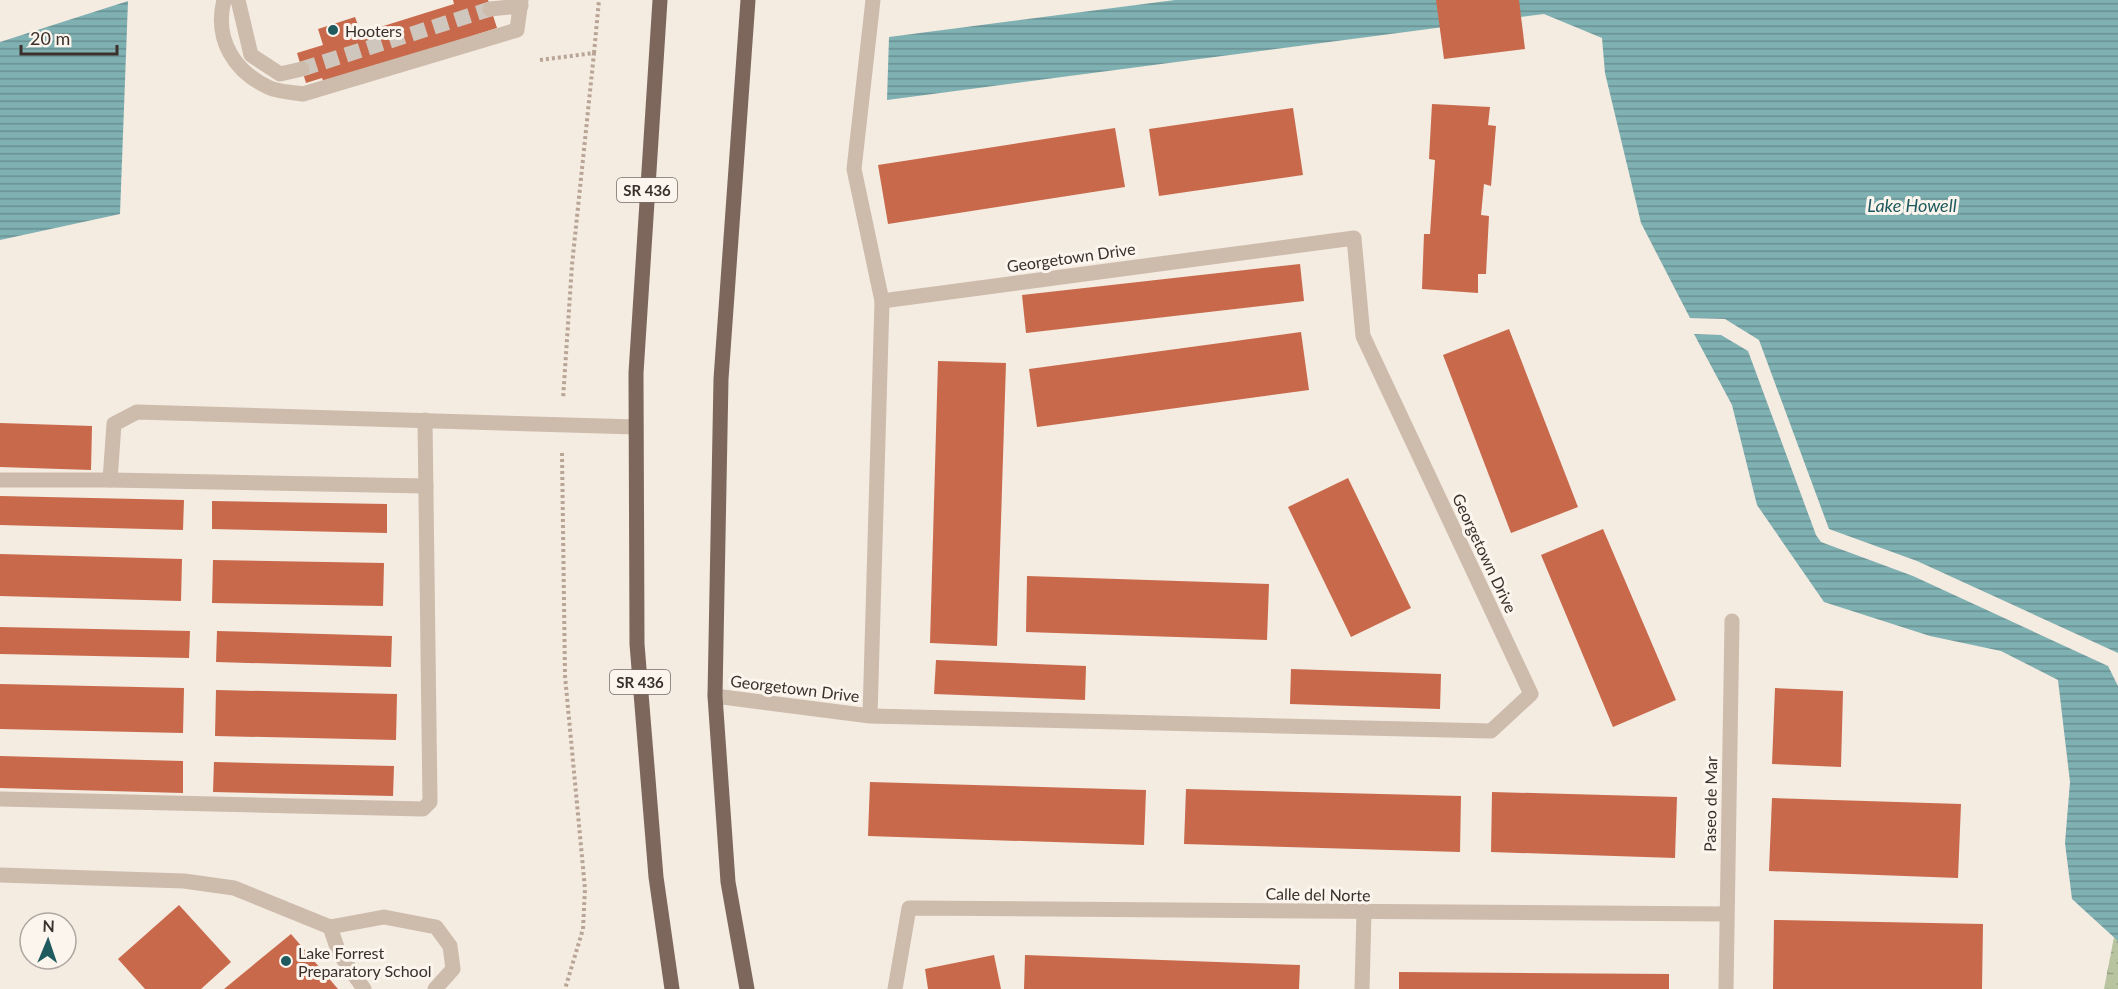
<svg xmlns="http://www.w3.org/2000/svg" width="2118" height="989" font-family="Lato,sans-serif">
<defs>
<pattern id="wetland-marsh" width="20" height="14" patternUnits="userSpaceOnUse" patternTransform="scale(1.5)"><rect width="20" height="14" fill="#b8c4a0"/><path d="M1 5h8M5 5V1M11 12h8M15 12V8" fill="none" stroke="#97a083"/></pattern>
<pattern id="water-rules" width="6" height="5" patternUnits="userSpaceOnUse" patternTransform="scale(1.5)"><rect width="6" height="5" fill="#7fb0b2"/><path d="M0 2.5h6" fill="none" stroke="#699091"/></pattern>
</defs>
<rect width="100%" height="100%" fill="#f4ebe1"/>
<!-- wetland -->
<polygon fill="url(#wetland-marsh)" points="2114,937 2118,941 2118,989 2104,989"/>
<!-- water -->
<g fill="url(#water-rules)">
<polygon points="1175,0 2118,0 2118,653 1917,561 1829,529 1759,340 1725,319 1690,318 1641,223 1605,73 1602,38 1544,14 887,100 889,37"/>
<polygon points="128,1 120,214 0,240 0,42"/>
<polygon points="1694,334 1721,335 1748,351 1816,535 1821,542 1913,576 2108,666 2118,686 2118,941 2072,899 2065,843 2070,782 2058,680 2001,651 1930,636 1824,602 1757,505 1732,405"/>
</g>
<!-- building -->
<g fill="#c8694b">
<polygon points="453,0 488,0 497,28 324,83 322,78 306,83 297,53 323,45 318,29 355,17 361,33 454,4"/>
<polygon points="1436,0 1519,0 1525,49 1444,59"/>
<polygon points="1432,104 1490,107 1488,125 1496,126 1491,186 1484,184 1481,215 1489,216 1486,274 1478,274 1478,293 1422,289 1424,234 1430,234 1435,160 1429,159"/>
<polygon points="1293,108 1303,175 1159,196 1149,129"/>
<polygon points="1115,128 1125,187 888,224 878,165"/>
<polygon points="1300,264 1304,301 1026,333 1022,295"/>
<polygon points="1509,329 1578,507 1511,533 1443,355"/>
<polygon points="1301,332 1309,390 1037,427 1029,369"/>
<polygon points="938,361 1006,363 997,646 930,643"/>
<polygon points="0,423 92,426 91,470 0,467"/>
<polygon points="1348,478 1411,608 1351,637 1288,507"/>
<polygon points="0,496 184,500 183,530 0,525"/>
<polygon points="212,501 387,504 387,533 212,529"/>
<polygon points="1603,529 1676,700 1613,727 1541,555"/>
<polygon points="0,554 182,559 181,601 0,596"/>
<polygon points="213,560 384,563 383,606 212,603"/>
<polygon points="1027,576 1269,584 1267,640 1026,632"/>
<polygon points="0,627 190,631 189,658 0,654"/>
<polygon points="217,631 392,636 391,667 216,662"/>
<polygon points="936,660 1086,666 1085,700 934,694"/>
<polygon points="1291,669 1441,674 1440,709 1290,704"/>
<polygon points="0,684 184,688 183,733 0,729"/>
<polygon points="1775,688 1843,691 1841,767 1772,764"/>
<polygon points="216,690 397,694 396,740 215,736"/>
<polygon points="0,756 183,761 183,793 0,788"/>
<polygon points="214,762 394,766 393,796 213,792"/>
<polygon points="870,782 1146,790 1144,845 868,836"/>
<polygon points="1186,789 1461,796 1460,852 1184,844"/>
<polygon points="1492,792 1677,797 1675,858 1491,852"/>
<polygon points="1772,798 1961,804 1958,878 1769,871"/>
<polygon points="179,905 231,962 201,989 145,989 118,959"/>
<polygon points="1774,920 1983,924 1982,989 1773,989"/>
<polygon points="291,934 338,989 224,989"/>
<polygon points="994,955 1001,989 928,989 925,969"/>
<polygon points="1025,955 1300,965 1299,989 1024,989"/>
<polygon points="1399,972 1669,974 1669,989 1399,989"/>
</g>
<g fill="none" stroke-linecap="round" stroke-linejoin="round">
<!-- minor-tunnel -->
<polyline stroke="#cfc6bd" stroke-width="15" stroke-dasharray="15 8" stroke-linecap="butt" points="302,69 490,9"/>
<!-- path -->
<g stroke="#b9a596" stroke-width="4" stroke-dasharray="3 3" stroke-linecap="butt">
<polyline points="594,53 599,0"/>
<polyline points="540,60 594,53 572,265 563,399"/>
<polyline points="562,453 565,676 585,889 583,929 565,989"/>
</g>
<!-- minor -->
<g stroke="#cdbbac" stroke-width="15">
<path d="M 224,0 C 214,39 234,72 270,88 C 279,92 292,92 303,94 L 517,30 L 521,0"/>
<polyline points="238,0 251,55 280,74 302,69"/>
<polyline points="873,0 854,169 882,301"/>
<polyline points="490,9 521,6"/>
<polyline points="0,480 110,480 114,424 137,412 636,427"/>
<polyline points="110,480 426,486"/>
<polyline points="715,696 870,716 1491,731 1531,694 1363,336 1354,238 882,301 870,716"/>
<polyline points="0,799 423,809 430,802 425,420"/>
<polyline points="0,875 184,881 234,888 330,927 384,917 436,927 450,946 453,969 435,989"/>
<polyline points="330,927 339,953 364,989"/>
<polyline points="895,989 909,908 1726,914"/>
<polyline points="1362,989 1364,912"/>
<polyline points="1726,989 1732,621"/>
</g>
<!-- major -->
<g stroke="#7d675c" stroke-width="15">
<polyline points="660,0 636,373 637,644 656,877 672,989"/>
<polyline points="747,989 728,882 715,696 721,379 748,0"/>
</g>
</g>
<!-- markers -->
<g fill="#1f5a5e" stroke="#fbf5ee" stroke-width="2">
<circle cx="333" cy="30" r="6"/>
<circle cx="286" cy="961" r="6"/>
</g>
<g text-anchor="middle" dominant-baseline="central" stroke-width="6" stroke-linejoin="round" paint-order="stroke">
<!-- shield labels -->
<g fill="#fbf5ee" stroke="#756b66" stroke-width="1.5">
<rect x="617" y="178" width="60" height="24" rx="4.5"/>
<rect x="610" y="670" width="60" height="24" rx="4.5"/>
</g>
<g font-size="15" font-weight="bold" fill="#3b302b">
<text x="647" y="190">SR 436</text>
<text x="640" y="682">SR 436</text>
</g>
<!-- poi labels -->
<g font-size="16" fill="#3b302b" stroke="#fbf5ee" text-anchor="start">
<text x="345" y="30">Hooters</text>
<text x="298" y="952">Lake Forrest<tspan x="298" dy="18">Preparatory School</tspan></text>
</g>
<!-- street labels -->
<g font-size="16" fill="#3b302b" stroke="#fbf5ee">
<text transform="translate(1071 257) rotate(-8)">Georgetown Drive</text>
<text transform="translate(1485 553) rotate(65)">Georgetown Drive</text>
<text transform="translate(795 688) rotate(7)">Georgetown Drive</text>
<text transform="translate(1710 804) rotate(-89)">Paseo de Mar</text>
<text transform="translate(1318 894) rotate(1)">Calle del Norte</text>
</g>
<!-- water labels -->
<g font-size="18" font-style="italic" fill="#1f5a5e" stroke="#fbf5ee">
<text x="1912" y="205">Lake Howell</text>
</g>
</g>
<!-- north arrow -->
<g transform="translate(48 941) rotate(2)"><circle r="28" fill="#fbf5ee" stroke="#aea6a0" stroke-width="1.5"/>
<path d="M0-4.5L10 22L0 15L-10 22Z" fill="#1f5a5e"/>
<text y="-9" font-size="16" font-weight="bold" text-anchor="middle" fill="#3b302b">N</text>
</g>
<!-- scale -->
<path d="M21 45v9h96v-9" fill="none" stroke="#3b302b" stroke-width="3"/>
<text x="30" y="45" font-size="18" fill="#3b302b" stroke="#fbf5ee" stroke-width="4.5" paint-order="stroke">20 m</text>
</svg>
